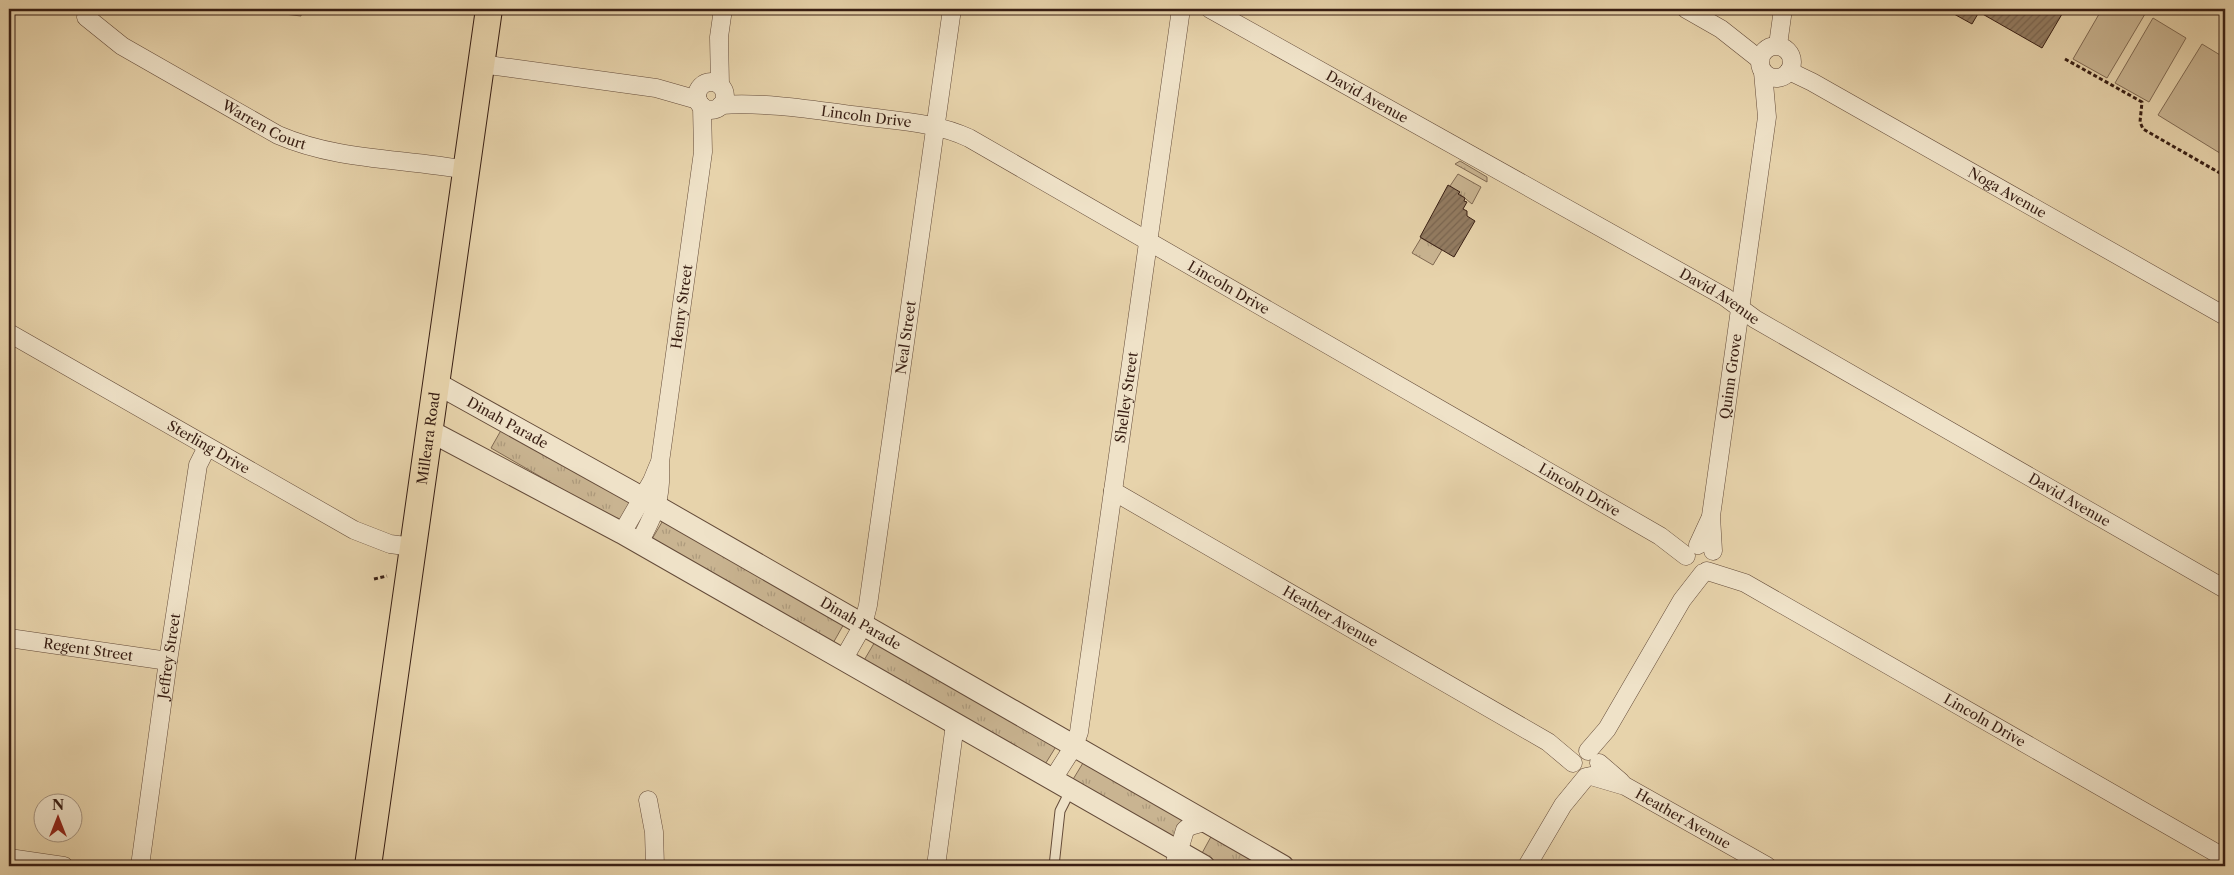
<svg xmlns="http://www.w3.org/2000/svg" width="2234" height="875" font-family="'Libre Caslon Text',serif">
<defs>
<pattern id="grass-tufts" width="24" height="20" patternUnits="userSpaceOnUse" patternTransform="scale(1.25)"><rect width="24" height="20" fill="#c9b491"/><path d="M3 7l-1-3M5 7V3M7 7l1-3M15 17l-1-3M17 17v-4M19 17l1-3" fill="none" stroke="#ad9a7c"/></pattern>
<pattern id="park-dots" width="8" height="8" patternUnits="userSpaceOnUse" patternTransform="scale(1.25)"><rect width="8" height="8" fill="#c9b491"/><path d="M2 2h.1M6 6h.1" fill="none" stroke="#ad9a7c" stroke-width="1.8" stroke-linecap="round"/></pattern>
<pattern id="building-hatch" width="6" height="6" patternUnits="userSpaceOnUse" patternTransform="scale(1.25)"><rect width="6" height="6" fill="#937c62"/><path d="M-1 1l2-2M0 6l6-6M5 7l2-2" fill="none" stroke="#796550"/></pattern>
</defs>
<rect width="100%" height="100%" fill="#e7d3ab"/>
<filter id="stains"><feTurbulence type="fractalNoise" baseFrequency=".004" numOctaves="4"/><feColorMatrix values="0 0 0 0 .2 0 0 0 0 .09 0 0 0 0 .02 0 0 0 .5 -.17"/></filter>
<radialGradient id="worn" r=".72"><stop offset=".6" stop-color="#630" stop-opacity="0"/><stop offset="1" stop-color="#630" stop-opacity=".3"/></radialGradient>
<!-- grass -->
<g fill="url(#grass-tufts)" stroke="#806952">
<polygon points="1460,161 1487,177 1487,182 1455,164"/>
<polygon points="1458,174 1481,187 1472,204 1450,186"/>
<polygon points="1421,238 1442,250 1433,265 1412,253"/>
<polygon points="504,425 633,498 619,522 491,448"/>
<polygon points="665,517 845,622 832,645 652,539"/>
<polygon points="876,640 1057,745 1044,766 863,662"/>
<polygon points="1086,758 1186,819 1172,841 1072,781"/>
<polygon points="1213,833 1271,866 1220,866 1201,855"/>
</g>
<!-- park -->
<polygon fill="url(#park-dots)" stroke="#806952" points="242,9 302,9 301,16"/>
<!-- pitch -->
<g fill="#c9b491" stroke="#806952">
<polygon points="2102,9 2136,9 2145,14 2107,78 2073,59"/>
<polygon points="2153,18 2186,38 2149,102 2115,83"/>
<polygon points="2202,44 2225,58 2223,155 2158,115"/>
</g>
<!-- building -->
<g fill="url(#building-hatch)" stroke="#381e13">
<polygon points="1945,9 2065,9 2042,48 1979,12 1972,24"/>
<polygon points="1448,185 1460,192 1458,194 1465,198 1464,201 1467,202 1463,209 1467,211 1467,216 1475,221 1454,257 1420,237"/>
</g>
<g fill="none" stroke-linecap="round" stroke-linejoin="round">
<!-- service casing -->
<g stroke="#644b39" stroke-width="11">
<polyline id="service" points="1054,866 1060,811 1071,789"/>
</g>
<!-- minor casing -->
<g stroke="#644b39" stroke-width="19">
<g id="minor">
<path id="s1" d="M 1210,9 L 1725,297 L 1755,319 L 2225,589"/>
<polyline points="1686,9 1721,29 1759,59"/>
<path id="s2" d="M 86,17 L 122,46 L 278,135 C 338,161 403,158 466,170"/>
<polyline points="1778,45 1783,9"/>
<circle cx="1776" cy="62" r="16"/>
<polyline points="481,64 656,88 698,100"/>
<path id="s3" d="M 1789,71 L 1812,82 L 2225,316"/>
<circle cx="711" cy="96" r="14"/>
<polyline points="720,85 719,37 723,9"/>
<path id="s4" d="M 721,105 C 768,102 814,110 860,116 C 896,121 935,122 969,138 L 1660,536 L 1686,556"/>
<path id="s5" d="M 9,333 L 354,530 L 390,544 L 413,547"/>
<path id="s6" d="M 1113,491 L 1548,742 L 1573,763"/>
<polyline points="622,533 652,481 659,464"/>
<path id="s7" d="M 639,543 C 656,511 662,498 660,462 L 703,152 L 702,106"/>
<polyline points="1698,545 1710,519"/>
<path id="s8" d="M 1713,551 L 1711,516 L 1767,117 L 1763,72"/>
<path id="s9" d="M 1707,571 L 1745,583 L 2225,858"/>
<path id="s10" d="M 9,638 L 168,661"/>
<path id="s11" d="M 843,660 L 863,625 L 868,605 L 952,9"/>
<polyline points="1588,751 1607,729 1682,600 1703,573"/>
<polyline points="1599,763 1621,782"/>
<path id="s12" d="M 1591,776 L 1625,786 L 1767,866"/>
<path id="s13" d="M 1053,779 L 1074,746 L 1079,732 L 1181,9"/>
<polyline points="648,800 654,832 655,866"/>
<polyline points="9,858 64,866"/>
<path id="s14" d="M 140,866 L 168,661 L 198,465 L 207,447"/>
<polyline points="936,866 955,724"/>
<polyline points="1174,866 1185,830 1190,826 1204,822"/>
<polyline points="1527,866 1563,805 1586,777"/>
</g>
</g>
<!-- tertiary casing -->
<g stroke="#644b39" stroke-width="23">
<g id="tertiary">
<path id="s15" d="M 436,383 L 632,492 L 1283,866"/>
<polyline points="430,431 622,533 1204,866"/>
</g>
</g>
<!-- primary casing -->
<g stroke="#381e13" stroke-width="28">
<g id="primary">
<path id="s16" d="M 368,866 L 489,9"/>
</g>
</g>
<!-- path -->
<g stroke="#381e13" stroke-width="3" stroke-dasharray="4 2.5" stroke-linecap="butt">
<polyline points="2065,59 2142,102 2140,122 2143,129 2225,176"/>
<polyline points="374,579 387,576"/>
</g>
<!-- service -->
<use href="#service" stroke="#efe2c8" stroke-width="9"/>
<!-- minor -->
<use href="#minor" stroke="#efe2c8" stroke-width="18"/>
<!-- tertiary -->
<use href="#tertiary" stroke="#efe2c8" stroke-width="21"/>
<!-- primary -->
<use href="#primary" stroke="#e7d3ab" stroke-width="26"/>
</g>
<g text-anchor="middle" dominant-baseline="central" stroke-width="4" stroke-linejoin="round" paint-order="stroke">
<!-- street labels -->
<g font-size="14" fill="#381e13" stroke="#efe2c8">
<text stroke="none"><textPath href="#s1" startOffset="180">David Avenue</textPath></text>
<text stroke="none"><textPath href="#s4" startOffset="146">Lincoln Drive</textPath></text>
<text stroke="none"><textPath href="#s2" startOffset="209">Warren Court</textPath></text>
<text stroke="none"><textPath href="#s3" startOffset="250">Noga Avenue</textPath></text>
<text stroke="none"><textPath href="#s4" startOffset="551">Lincoln Drive</textPath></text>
<text stroke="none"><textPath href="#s1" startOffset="585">David Avenue</textPath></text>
<text stroke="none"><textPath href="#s7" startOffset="242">Henry Street</textPath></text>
<text stroke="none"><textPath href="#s11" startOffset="331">Neal Street</textPath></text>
<text stroke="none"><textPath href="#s8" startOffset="176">Quinn Grove</textPath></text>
<text stroke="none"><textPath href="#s13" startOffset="392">Shelley Street</textPath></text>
<text stroke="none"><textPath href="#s15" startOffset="82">Dinah Parade</textPath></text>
<text stroke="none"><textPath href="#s16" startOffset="432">Milleara Road</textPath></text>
<text stroke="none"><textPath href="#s5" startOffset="230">Sterling Drive</textPath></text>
<text stroke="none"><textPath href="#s4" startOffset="956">Lincoln Drive</textPath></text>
<text stroke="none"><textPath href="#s1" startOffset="990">David Avenue</textPath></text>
<text stroke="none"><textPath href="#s6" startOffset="251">Heather Avenue</textPath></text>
<text stroke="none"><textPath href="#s15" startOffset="488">Dinah Parade</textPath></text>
<text stroke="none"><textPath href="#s10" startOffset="80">Regent Street</textPath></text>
<text stroke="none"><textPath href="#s14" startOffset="212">Jeffrey Street</textPath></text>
<text stroke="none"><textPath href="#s9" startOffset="316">Lincoln Drive</textPath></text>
<text stroke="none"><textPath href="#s12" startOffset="102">Heather Avenue</textPath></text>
</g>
</g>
<!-- margin -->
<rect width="2234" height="875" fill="none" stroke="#e7d3ab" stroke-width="30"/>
<rect x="10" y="10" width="2214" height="855" fill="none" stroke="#381e13" stroke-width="2.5"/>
<rect x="15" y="15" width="2204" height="845" fill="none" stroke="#381e13"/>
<!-- north arrow -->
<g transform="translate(58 818)"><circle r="24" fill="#efe2c8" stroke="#a69480"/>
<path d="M0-4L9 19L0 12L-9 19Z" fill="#8f2418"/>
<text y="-8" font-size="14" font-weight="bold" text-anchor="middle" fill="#381e13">N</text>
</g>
<rect width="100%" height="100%" filter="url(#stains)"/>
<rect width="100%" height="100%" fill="url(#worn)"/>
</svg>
